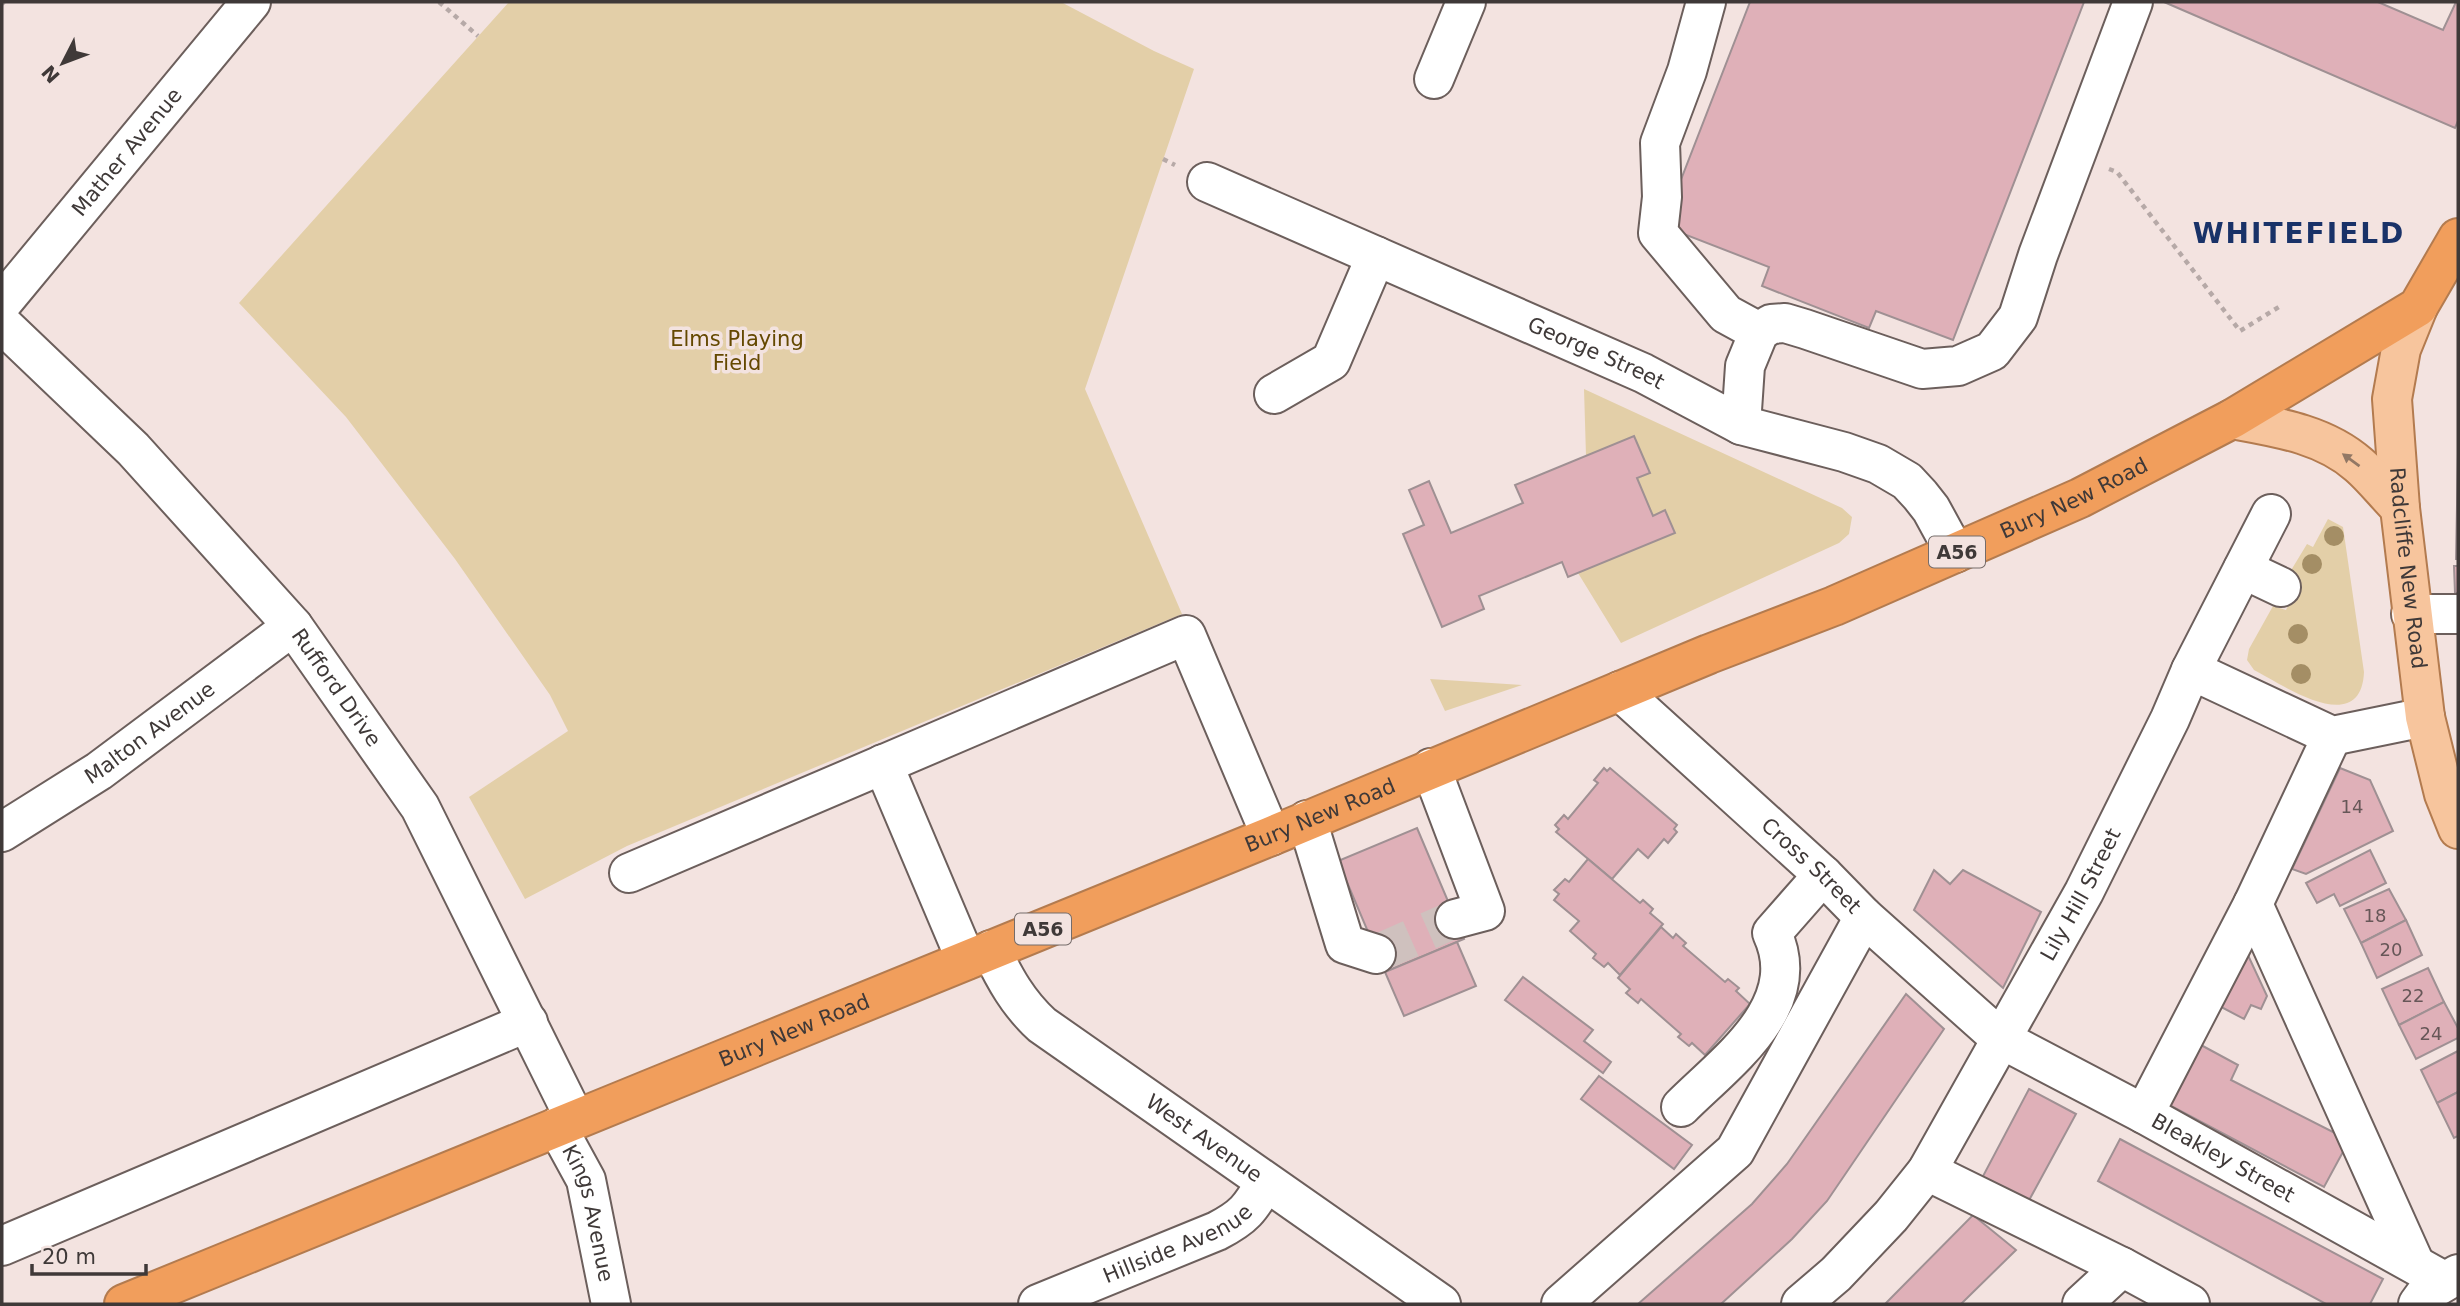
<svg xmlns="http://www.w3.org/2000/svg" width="2460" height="1306" font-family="'DejaVu Sans',sans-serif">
<rect width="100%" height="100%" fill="#f3e3e0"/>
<!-- green -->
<g fill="#e3cfa8">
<polygon points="509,2 1061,2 1154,51 1194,69 1085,389 1182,614 627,846 525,899 469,797 568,731 550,695 455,559 346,417 239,303"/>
<polygon points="1584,389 1842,508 1852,517 1849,534 1839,543 1621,643 1578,573 1675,533 1666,511 1653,516 1637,478 1649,473 1635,437 1586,456"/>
<path d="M 2328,519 L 2343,527 L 2364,672 C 2361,739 2283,685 2254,670 L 2247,660 L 2249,649 L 2273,606 L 2286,610 L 2300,581 L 2290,572 L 2307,544 L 2313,547 Z"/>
<polygon points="1430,679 1522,685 1445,711"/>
</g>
<!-- building -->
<g fill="#dfb0b8" stroke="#9f9093" stroke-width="2">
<polygon points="1750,2 2084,2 1953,340 1876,311 1869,328 1762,286 1769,267 1663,226"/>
<polygon points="2164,2 2378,2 2443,30 2456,2 2458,2 2458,121 2455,128"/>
<polygon points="1634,436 1650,473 1637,478 1653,516 1665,510 1675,533 1568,577 1562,562 1479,596 1484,609 1442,627 1403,534 1424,525 1409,490 1429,481 1451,533 1523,503 1515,485"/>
<polygon points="2458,454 2458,559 2456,559"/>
<polygon points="2454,566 2458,566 2458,593 2455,593"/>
<polygon points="1604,768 1607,771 1610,768 1677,825 1674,829 1677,832 1668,843 1664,839 1648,858 1638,849 1612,879 1556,832 1559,829 1555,825 1564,815 1568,819 1598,783 1594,780"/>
<polygon points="2340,768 2370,780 2393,831 2306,874 2292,869"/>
<polygon points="1417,828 1464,939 1385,972 1338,861"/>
<polygon points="2370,850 2386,883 2340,906 2334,894 2317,903 2306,883"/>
<polygon points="1588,859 1640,903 1643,900 1653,909 1650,913 1663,924 1620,975 1608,963 1604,967 1593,958 1596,954 1570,931 1579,921 1554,900 1559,894 1554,890 1565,879 1569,882"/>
<polygon points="1934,870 1950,884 1963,870 2041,912 2003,988 1914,910"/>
<polygon points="2389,889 2406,920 2361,943 2344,909"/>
<polygon points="2406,920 2422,955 2377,978 2361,943"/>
<polygon points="1661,927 1673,938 1676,934 1686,943 1683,946 1725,982 1728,979 1739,988 1736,991 1750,1004 1705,1055 1692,1043 1689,1046 1678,1037 1681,1034 1641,999 1638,1003 1626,993 1630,989 1618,978"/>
<polygon points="2240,938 2267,996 2261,1009 2251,1005 2244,1019 2208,1000"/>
<polygon points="1457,942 1476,986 1404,1016 1385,972"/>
<polygon points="2428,968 2444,1002 2399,1025 2382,989"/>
<polygon points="1523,977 1593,1030 1584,1041 1611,1062 1603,1073 1505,1000"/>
<polygon points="1906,994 1944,1029 1827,1201 1792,1239 1721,1304 1638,1304 1752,1204 1787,1164"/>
<polygon points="2444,1002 2458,1028 2458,1038 2416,1059 2399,1025"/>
<polygon points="2188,1038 2238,1065 2231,1080 2337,1134 2344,1150 2324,1187 2156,1098"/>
<polygon points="2458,1051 2458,1092 2437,1103 2421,1070"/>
<polygon points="1599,1076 1692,1145 1674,1169 1581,1099"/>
<polygon points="2029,1089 2076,1114 2027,1204 1982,1178"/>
<polygon points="2458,1092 2458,1136 2454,1138 2437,1103"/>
<polygon points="2120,1139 2383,1279 2370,1304 2326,1304 2098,1181"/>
<polygon points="1973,1215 2016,1250 1961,1304 1885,1304"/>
</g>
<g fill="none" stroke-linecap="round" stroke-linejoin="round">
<!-- minor-tunnel -->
<polyline stroke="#cfc1be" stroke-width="38" stroke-dasharray="38 19" stroke-linecap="butt" points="1376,954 1455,919"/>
<!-- minor casing -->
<g stroke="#6c5f5c" stroke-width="42">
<g id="minor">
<polyline points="1706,2 1687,71 1660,143 1662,197 1658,233 1726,314 1759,332"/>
<polyline points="1434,79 1466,2"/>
<path id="s1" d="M 1207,182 L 1643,373 L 1741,425 L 1844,452 L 1878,464 L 1907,481 L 1920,495 L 1931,509 L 1955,553"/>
<path id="s2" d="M 2,303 L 251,2"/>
<path id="s3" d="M 2,324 L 133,449 L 293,626 L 420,807 L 575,1119"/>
<polyline points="1274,394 1331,361 1376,256"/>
<polyline points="1741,425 1745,366 1759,332 1771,324 1785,323 1805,329 1922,369 1958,366 1992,351 2018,317 2038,255 2133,2"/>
<polyline points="2243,569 2281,587"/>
<polyline points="2411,614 2458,614"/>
<polyline points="2191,670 2271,514"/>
<path id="s4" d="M 1620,691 L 1823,875 L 1864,917 L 2001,1039 L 2144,1114 L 2444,1281"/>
<polyline points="883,764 966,960"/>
<polyline points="1431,768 1485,911 1455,919"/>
<polyline points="1307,820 1345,944 1376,954"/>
<path id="s5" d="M 2,832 L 99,771 L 293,626"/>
<polyline points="629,873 1186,635 1271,836"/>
<polyline points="2253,904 2415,1264"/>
<path id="s6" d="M 991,950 C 1005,979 1018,1003 1042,1025 L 1441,1304"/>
<path d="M 1681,1107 C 1727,1061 1806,1006 1772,933 L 1823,875"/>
<polyline points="2144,1114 2253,904 2332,736"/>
<path id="s7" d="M 557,1127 L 586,1180 L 611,1304"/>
<polyline points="1927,1171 2122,1267 2082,1304"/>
<polyline points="2,1246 528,1022"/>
<polyline points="2122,1267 2190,1304"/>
<path id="s8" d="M 1038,1304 L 1217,1231 C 1244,1217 1250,1209 1265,1183"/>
<polyline points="1561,1304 1735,1151 1864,917"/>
<path id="s9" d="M 1801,1304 L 1836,1274 L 1891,1216 L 1927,1171 L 2084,892 L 2170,719 L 2191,670 L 2332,736 L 2425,717"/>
<polyline points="2418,1304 2426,1293 2458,1274"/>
</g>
</g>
<!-- major casing -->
<g stroke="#b37b4f" stroke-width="42">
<g id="major">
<path id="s10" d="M 2418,307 L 2401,349 L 2392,399 L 2400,508 L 2425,717 L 2444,794 L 2458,829"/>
<path d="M 2232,419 C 2276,427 2324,434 2359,465 C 2373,477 2386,494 2400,508"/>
</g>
</g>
<!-- highway casing -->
<g stroke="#b37b4f" stroke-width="42">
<g id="highway">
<path id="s11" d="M 124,1304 L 1271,836 L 1709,654 L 1834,606 L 2080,498 L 2232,419 L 2418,307 L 2458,238"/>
</g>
</g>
<!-- path -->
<g stroke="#b6a9a7" stroke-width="4.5" stroke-dasharray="5 5" stroke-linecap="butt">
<polyline points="439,2 478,36"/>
<polyline points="2,4 4,2"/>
<polyline points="1163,159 1175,165"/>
<polyline points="2109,169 2117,172 2240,331 2282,305"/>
</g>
<!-- minor -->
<use href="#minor" stroke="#fff" stroke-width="38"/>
<!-- major -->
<use href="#major" stroke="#f7c59d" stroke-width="38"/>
<!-- highway -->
<use href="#highway" stroke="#f19e5c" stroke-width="38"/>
</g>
<!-- trees -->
<g fill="#a48e65">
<circle cx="2334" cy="536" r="10"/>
<circle cx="2312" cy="564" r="10"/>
<circle cx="2298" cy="634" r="10"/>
<circle cx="2301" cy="674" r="10"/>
</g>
<!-- one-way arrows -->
<defs><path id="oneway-solid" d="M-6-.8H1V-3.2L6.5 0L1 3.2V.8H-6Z" transform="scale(1.75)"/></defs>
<use fill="#927865" href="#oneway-solid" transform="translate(2351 460) rotate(-144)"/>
<g text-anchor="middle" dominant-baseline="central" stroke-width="7" stroke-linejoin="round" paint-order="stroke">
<!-- number labels -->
<g font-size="18" fill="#675758">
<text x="2352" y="806">14</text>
<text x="2375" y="915">18</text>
<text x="2391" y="949">20</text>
<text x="2413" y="995">22</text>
<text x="2431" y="1033">24</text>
</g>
<!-- shield labels -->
<g fill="#f3e3e0" stroke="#756c6a" stroke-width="2">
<rect x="1929" y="536.5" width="56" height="31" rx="5"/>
<rect x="1015" y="913.5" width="56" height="31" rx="5"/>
</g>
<g font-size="19" font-weight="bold" fill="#3f3938">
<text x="1957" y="552">A56</text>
<text x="1043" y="929">A56</text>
</g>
<!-- street labels -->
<g font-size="21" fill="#3f3938" stroke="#f3e3e0">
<text stroke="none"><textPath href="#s2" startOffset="196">Mather Avenue</textPath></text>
<text stroke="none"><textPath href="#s1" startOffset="425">George Street</textPath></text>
<text stroke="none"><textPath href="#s11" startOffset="2110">Bury New Road</textPath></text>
<text stroke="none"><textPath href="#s10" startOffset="266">Radcliffe New Road</textPath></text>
<text stroke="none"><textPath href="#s3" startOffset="495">Rufford Drive</textPath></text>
<text stroke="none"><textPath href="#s5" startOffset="178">Malton Avenue</textPath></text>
<text stroke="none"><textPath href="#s11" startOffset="1292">Bury New Road</textPath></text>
<text stroke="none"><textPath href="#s4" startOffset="259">Cross Street</textPath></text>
<text stroke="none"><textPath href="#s9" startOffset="500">Lily Hill Street</textPath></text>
<text stroke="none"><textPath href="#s11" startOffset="724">Bury New Road</textPath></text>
<text stroke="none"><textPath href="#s6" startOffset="289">West Avenue</textPath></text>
<text stroke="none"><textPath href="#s4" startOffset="768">Bleakley Street</textPath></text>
<text stroke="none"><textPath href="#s7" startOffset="93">Kings Avenue</textPath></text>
<text stroke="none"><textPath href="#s8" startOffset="152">Hillside Avenue</textPath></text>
</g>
<!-- park labels -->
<g font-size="21" fill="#644800" stroke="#f3e3e0">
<text x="737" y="339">Elms Playing<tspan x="737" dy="24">Field</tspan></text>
</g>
<!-- district labels -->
<g font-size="28" font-weight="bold" letter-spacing="2" fill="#193268" stroke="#f3e3e0">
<text x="2299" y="233">WHITEFIELD</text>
</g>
</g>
<!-- border -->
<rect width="2460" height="1306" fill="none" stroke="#3f3938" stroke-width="7"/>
<!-- north arrow -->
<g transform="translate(63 63) rotate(228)" stroke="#f3e3e0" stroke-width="5" paint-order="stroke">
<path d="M0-5L12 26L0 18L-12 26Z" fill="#3f3938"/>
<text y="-10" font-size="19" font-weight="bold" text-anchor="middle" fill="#3f3938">N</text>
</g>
<!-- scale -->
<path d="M32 1264v10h114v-10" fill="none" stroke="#3f3938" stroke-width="3.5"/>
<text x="42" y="1264" font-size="21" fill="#3f3938" stroke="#f3e3e0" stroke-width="5" paint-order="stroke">20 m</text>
</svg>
